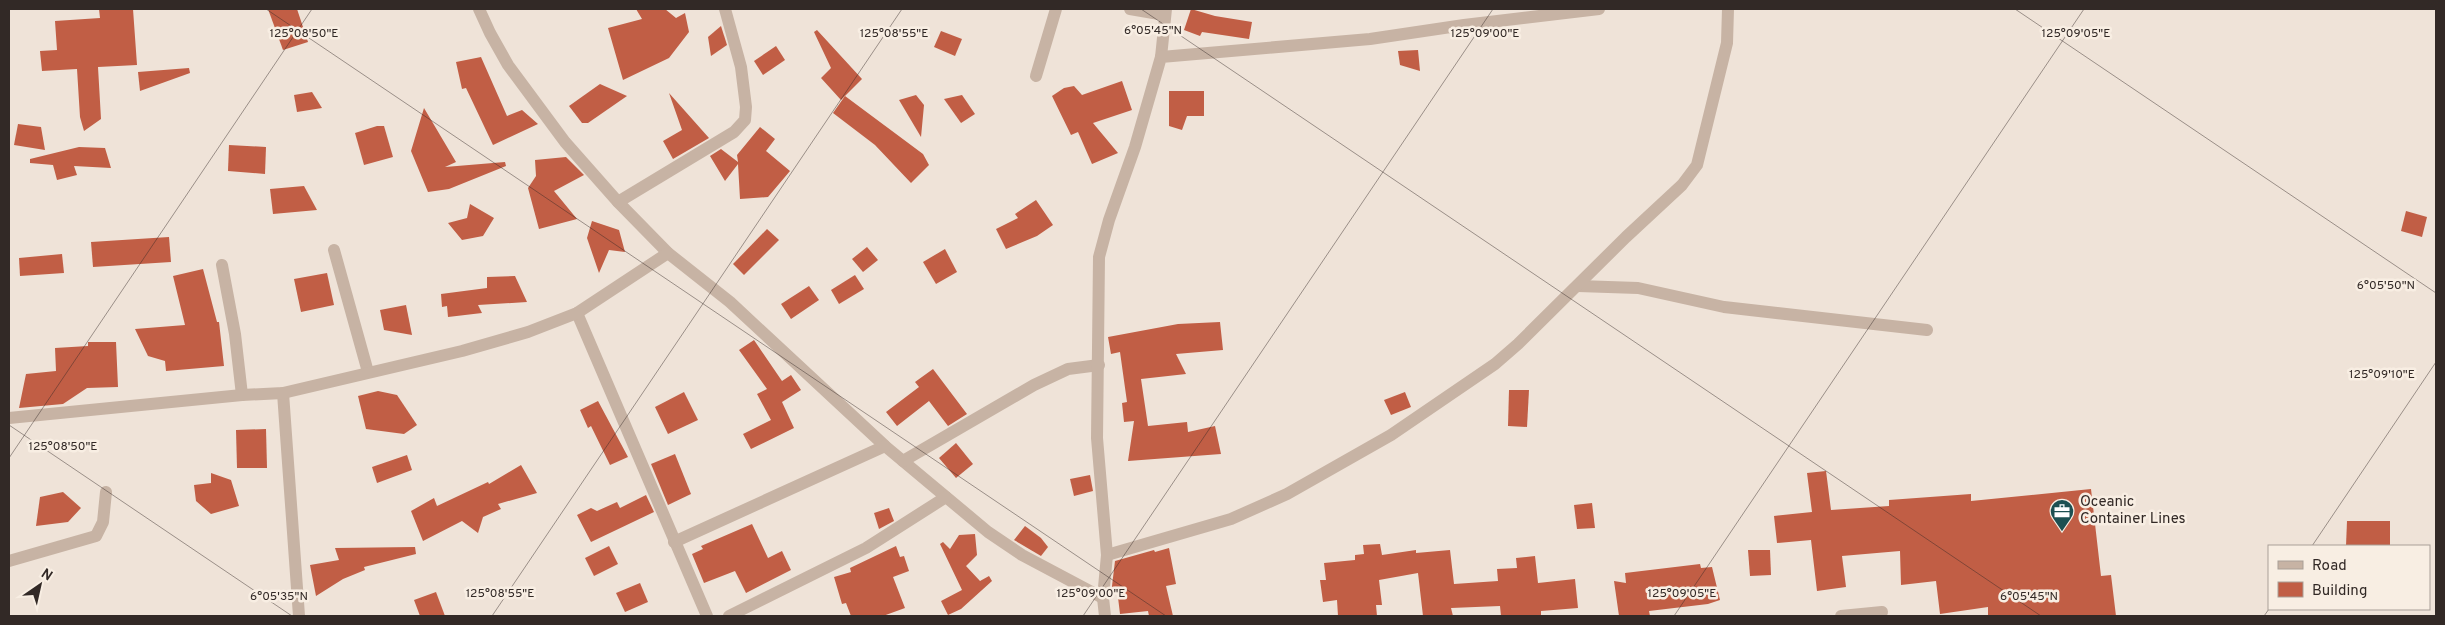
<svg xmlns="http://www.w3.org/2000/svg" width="2445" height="625" font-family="Overpass,sans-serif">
<rect width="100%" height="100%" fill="#efe3d8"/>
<!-- building -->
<g fill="#c15e45">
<polygon points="99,9 133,9 137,65 98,67 101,119 84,131 80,117 77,69 42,71 40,51 57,50 55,21 100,18"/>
<polygon points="268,9 297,9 308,42 283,50"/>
<polygon points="636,9 665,9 676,18 685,13 689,32 669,58 623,80 608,28 642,19"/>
<polygon points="1191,9 1215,16 1252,22 1249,39 1202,32 1200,36 1184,30"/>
<polygon points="721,26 727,45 711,56 708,37"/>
<polygon points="817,30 862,79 841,100 821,78 831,68 814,32"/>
<polygon points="941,31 962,39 955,56 934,47"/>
<polygon points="776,46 785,60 763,75 754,61"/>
<polygon points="1418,50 1420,71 1400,65 1398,51"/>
<polygon points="481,57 507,116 522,110 538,124 493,145 466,88 462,89 456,62"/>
<polygon points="189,68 190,73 140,91 138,72"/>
<polygon points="1122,81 1132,110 1093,123 1118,153 1092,164 1078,132 1071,135 1052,96 1064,88 1074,86 1082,95"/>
<polygon points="600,84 627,96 588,123 582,123 569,106"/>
<polygon points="1169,91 1204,91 1204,116 1187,116 1182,130 1169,126"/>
<polygon points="312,92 322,108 297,112 294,95"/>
<polygon points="669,93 709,138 673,159 663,141 682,130"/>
<polygon points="916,95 924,105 921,137 899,100"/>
<polygon points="962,95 975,114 961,123 944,99"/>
<polygon points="845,96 923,154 929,165 911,183 875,145 833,113"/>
<polygon points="424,108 456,162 445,167 505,162 506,166 449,189 428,192 411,151"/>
<polygon points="18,124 41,127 45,150 14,145"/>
<polygon points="377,126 384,126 393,157 364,165 355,133"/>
<polygon points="760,127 775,139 766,151 790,171 768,197 740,199 738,164 725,181 710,156 721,149 738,162 737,155"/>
<polygon points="229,145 266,147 265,174 228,171"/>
<polygon points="79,147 105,148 111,168 74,166 77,175 57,180 53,165 30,163 30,159"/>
<polygon points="566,157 584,175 554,191 577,219 539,229 528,188 536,176 535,160"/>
<polygon points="304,186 317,210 273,214 270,189"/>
<polygon points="1036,200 1053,225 1037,236 1006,249 996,229 1018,218 1015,214"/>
<polygon points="470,204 494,218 483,236 462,240 448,223 467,218"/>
<polygon points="2406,211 2427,217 2422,237 2401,231"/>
<polygon points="592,221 619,230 625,252 609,250 599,273 587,238"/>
<polygon points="767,229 779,240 744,275 733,264"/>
<polygon points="169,237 171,262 93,267 91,242"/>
<polygon points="867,247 878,260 863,272 852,259"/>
<polygon points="945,249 957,272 936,284 923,262"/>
<polygon points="62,254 64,273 20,276 19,258"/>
<polygon points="203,269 217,322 219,322 224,366 166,371 165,361 148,356 135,329 185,325 173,276"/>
<polygon points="327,273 334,305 301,312 294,279"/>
<polygon points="855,275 864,289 839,304 831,290"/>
<polygon points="515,276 527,302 478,305 482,313 448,317 447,306 442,307 441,294 487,288 487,277"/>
<polygon points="809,286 819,300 791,319 781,304"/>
<polygon points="406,305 412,335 384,330 380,310"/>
<polygon points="1220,322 1223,350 1176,354 1186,374 1141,379 1148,426 1187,422 1188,432 1215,426 1221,454 1128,461 1134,421 1124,422 1122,403 1127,402 1120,352 1111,354 1108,337 1178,324"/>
<polygon points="754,340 782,381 791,375 801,390 782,402 794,428 751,449 743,434 771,420 757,394 767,389 739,350"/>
<polygon points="88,342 116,342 118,387 87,388 63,404 19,408 26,374 56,371 55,348 88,346"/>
<polygon points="933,369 967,414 948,426 929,401 897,426 886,412 919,387 915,382"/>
<polygon points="1509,390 1529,390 1527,427 1508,426"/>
<polygon points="378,391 397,395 417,425 404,434 366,429 358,396"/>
<polygon points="684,392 698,420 668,434 655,407"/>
<polygon points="1405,392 1411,407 1391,415 1384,400"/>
<polygon points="598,401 628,457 610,465 591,426 588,428 580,410"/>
<polygon points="266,429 267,468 237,468 236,430"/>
<polygon points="956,443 973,464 956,478 939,458"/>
<polygon points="675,454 691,494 668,505 651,464"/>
<polygon points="407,455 412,470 377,483 372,467"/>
<polygon points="521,465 537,493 498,504 501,509 483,517 478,533 462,521 423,541 411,511 434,498 437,506 488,482 489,484"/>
<polygon points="1826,471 1831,510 1889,506 1889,500 1971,494 1971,501 2091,489 2101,576 2111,575 2116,616 1988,616 1988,607 1940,614 1936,581 1901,585 1900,551 1842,556 1846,587 1817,591 1811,540 1777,543 1774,516 1812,512 1807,473"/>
<polygon points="211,473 231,480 239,506 211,514 196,501 194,485 211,483"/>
<polygon points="1090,475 1093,491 1074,496 1070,479"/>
<polygon points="63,492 81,508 68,522 36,526 40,497"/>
<polygon points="646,495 654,512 591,542 577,515 591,508 597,511 617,502 620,508"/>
<polygon points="1592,503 1595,528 1577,529 1574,505"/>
<polygon points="889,508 894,521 879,529 874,513"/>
<polygon points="2347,521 2390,521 2390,546 2346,546"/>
<polygon points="752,524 768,558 782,551 791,570 746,593 735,571 704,583 692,554 703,549 701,546"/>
<polygon points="1025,526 1041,538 1048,547 1041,556 1014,540"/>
<polygon points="975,534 977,555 966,566 980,581 989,576 992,581 961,609 948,615 941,601 962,590 940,544 943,542 950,549 959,535"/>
<polygon points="1380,544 1382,555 1416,550 1416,553 1450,550 1454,584 1498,581 1497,569 1517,568 1516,558 1535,556 1538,583 1575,579 1578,608 1541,611 1541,616 1501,616 1500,606 1451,608 1453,616 1423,616 1418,573 1379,580 1382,605 1376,605 1377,616 1338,616 1337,600 1323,602 1320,580 1326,580 1324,563 1355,560 1355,555 1364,554 1363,545"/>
<polygon points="609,546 618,564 594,576 585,558"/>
<polygon points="896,546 900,557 904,556 909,571 893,577 905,608 883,616 851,616 846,603 842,604 834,577 851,572 850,568"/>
<polygon points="415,547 416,554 364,567 365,570 343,579 316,596 310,565 339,560 335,548"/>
<polygon points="1169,548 1176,584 1166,586 1173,616 1149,616 1148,611 1120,614 1117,589 1113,590 1112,586 1115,561 1154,550 1155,552"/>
<polygon points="1748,550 1770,550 1771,575 1750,576"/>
<polygon points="1700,564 1701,568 1712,567 1720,600 1708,604 1649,611 1650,616 1619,616 1614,581 1626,583 1625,573"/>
<polygon points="640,583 648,602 625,612 616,593"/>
<polygon points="436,592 445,616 420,616 414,600"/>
</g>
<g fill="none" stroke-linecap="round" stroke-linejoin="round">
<!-- minor -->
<g stroke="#c7b3a4" stroke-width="12">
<polyline points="479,9 490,33 508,65 565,142 618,202 668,253 730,302 885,446 988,532 1022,555 1103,598"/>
<polyline points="1130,9 1165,15"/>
<polyline points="1161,57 1166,9"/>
<polyline points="1036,76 1056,9"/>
<polyline points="618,202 734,132 745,120 746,107 741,67 725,9"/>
<polyline points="334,250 368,372"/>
<polyline points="222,265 235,334 242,395"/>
<polyline points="1578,286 1638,288 1724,307 1927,330"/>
<polyline points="577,313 707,616"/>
<polyline points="283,393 299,616"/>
<polyline points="9,418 242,395 283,393 462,351 528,332 577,313 668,253"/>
<polyline points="903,461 1034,385 1068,369 1099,365"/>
<polyline points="674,542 885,446"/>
<polyline points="1107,555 1231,519 1287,494 1391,435 1495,364 1518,344 1626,237 1682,185 1697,165 1727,43 1728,9"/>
<polyline points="9,561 96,536 103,522 106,492"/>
<polyline points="729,616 866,548 946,497"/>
<polyline points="1105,616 1103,598 1107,555 1097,438 1099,257 1109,220 1135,147 1161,57 1370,39 1464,25 1599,9"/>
<polyline points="1841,616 1882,612"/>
</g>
</g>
<!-- ticks -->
<path fill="none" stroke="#322926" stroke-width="1" stroke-opacity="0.45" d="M 266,9 L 1166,616M 1141,9 L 2041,616M 2015,9 L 2436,293M 9,425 L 292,616M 9,458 L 312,9M 2312,546 L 2436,362M 492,616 L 902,9M 1083,616 L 1493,9M 1674,616 L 2084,9M 2264,616 L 2269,609"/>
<!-- icons -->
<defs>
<g id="office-pin" transform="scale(1.25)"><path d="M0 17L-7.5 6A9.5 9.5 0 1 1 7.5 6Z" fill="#1d5052" stroke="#f8eee3"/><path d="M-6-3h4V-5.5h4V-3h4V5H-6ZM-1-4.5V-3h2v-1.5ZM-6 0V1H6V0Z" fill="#fff"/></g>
</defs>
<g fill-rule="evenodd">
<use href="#office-pin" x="2062" y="511"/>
</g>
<g text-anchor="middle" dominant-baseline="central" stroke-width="5" stroke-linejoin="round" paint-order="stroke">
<!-- poi labels -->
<g font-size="15" fill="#322926" stroke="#f8eee3" text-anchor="start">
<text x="2080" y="502">Oceanic<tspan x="2080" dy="17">Container Lines</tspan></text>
</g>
</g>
<g font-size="12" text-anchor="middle" fill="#322926" stroke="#f8eee3" stroke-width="5" stroke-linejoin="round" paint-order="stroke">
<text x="1153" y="34">6°05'45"N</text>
<text x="304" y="37">125°08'50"E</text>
<text x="894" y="37">125°08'55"E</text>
<text x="1485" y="37">125°09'00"E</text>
<text x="2076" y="37">125°09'05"E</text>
<text x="2386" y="289">6°05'50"N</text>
<text x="2382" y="378">125°09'10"E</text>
<text x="63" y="450">125°08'50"E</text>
<text x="500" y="597">125°08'55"E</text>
<text x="1091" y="597">125°09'00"E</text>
<text x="1682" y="597">125°09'05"E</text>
<text x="279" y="600">6°05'35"N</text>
<text x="2029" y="600">6°05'45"N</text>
</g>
<!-- border -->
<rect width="2445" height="625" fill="none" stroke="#322926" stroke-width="20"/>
<!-- legend -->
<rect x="2268" y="545" width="162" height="65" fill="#f8eee3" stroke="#a99f97"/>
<rect x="2278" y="561" width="25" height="8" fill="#c7b3a4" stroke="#a99f97"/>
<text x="2312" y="570" font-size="15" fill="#322926">Road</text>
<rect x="2278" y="582" width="25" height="15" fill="#c15e45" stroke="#a99f97"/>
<text x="2312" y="595" font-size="15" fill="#322926">Building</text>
<!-- north arrow -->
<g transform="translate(40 585) rotate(34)" stroke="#f8eee3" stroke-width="4" paint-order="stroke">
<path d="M0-4L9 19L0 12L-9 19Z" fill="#322926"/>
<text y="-8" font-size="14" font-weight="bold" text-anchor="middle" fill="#322926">N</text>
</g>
</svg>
